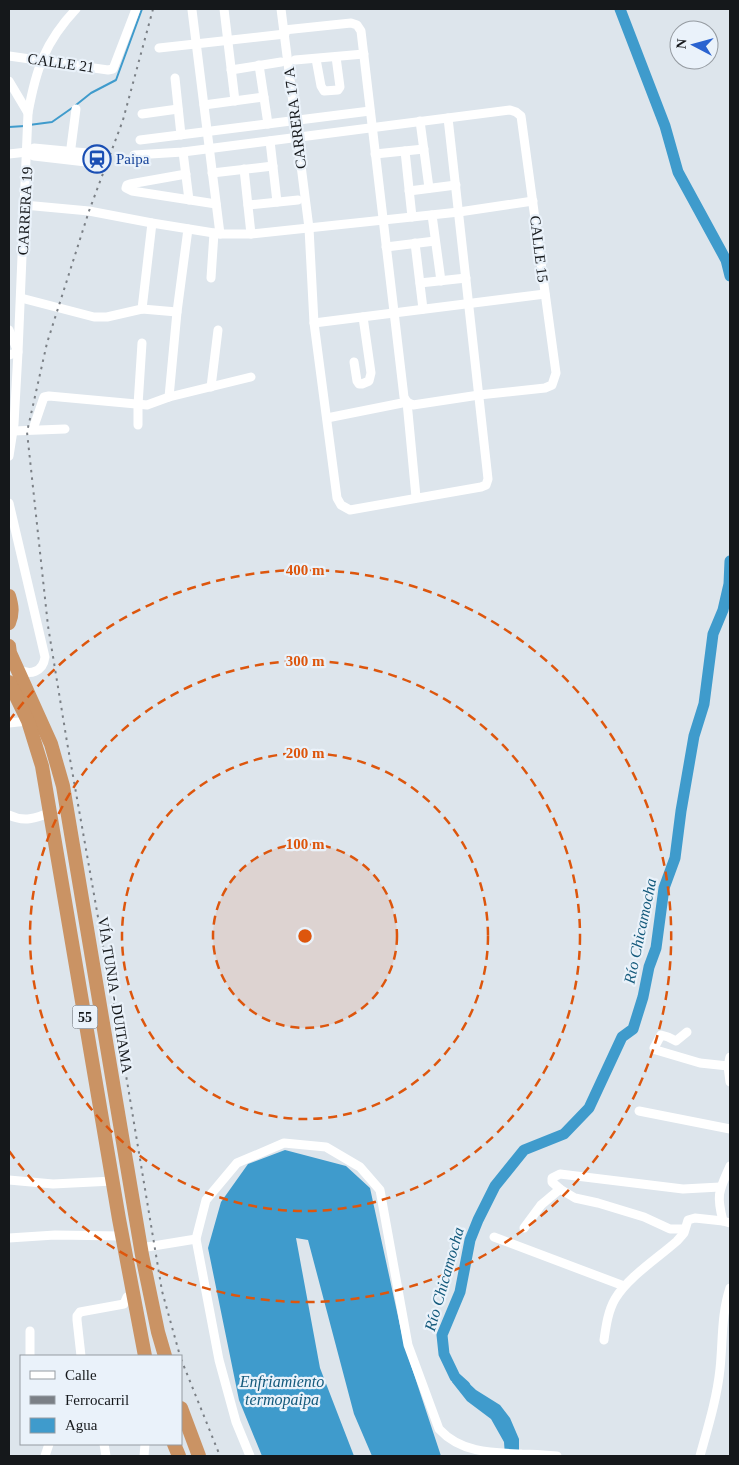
<svg xmlns="http://www.w3.org/2000/svg" width="739" height="1465" font-family="'Times New Roman',serif">
<rect width="100%" height="100%" fill="#dde5ec"/>
<!-- water -->
<g fill="#3f9bcc">
<polygon points="285,1150 346,1166 370,1188 404,1344 441,1456 372,1456 354,1414 308,1240 296,1238 320,1368 354,1456 262,1456 239,1400 208,1248 221,1202 248,1164"/>
<polygon points="458,1373 476,1390 500,1405 510,1418 519,1439 519,1456 505,1456 504,1442 491,1419 467,1401 452,1382"/>
</g>
<g fill="none" stroke-linecap="round" stroke-linejoin="round">
<!-- stream -->
<g stroke="#3f9bcc" stroke-width="2">
<polyline points="76,105 91,93 116,80 142,9"/>
<polyline points="29,125 52,122 72,108"/>
<polyline points="9,127 25,126"/>
</g>
<!-- river -->
<g stroke="#3f9bcc" stroke-width="11">
<polyline points="620,9 665,126 678,172 726,260 730,276"/>
<polyline points="465,1386 455,1377 444,1354 442,1335 460,1292 470,1240 478,1220 495,1186 524,1150 564,1134 589,1108 622,1037 633,1029 643,997 649,967 656,948 664,888 675,858 681,811 694,736 704,704 713,634 723,610 729,584 730,561"/>
</g>
<!-- minor -->
<g stroke="#fff" stroke-width="9">
<polyline points="224,9 235,101"/>
<polyline points="281,9 309,228 314,323 337,498 341,505 350,510 481,487 486,485 488,479 448,118"/>
<polyline points="192,10 220,234"/>
<polyline points="284,30 351,23 357,25 361,31 404,397 407,402 416,497"/>
<polyline points="159,48 285,34"/>
<polyline points="9,56 108,70 113,69 136,9"/>
<polyline points="316,59 321,86 324,91 338,90 340,87 336,57"/>
<polyline points="295,60 364,54"/>
<polyline points="259,65 268,124"/>
<polyline points="231,70 281,62"/>
<polyline points="175,78 181,135"/>
<polyline points="9,81 28,113"/>
<polyline points="204,105 264,97"/>
<polyline points="142,114 178,109"/>
<polyline points="420,121 429,188"/>
<polyline points="140,140 370,111"/>
<polyline points="270,141 277,202"/>
<polyline points="405,151 412,217"/>
<polyline points="183,152 189,200"/>
<polyline points="9,154 27,152 34,148 87,153 90,157 86,162 34,156 27,152"/>
<polyline points="375,154 424,149"/>
<polyline points="70,155 76,109"/>
<polyline points="134,155 183,152 510,110 516,112 521,116 556,373 552,385 545,388 479,395 413,405 407,402 327,418"/>
<polyline points="244,169 251,234"/>
<polyline points="212,173 273,166"/>
<polyline points="186,174 130,184 127,185 126,188 132,191 216,204"/>
<polyline points="409,191 456,185"/>
<polyline points="24,205 89,211 152,223 220,234 251,234 459,212 533,201"/>
<polyline points="248,205 298,200"/>
<polyline points="432,215 441,281"/>
<polyline points="415,243 423,309"/>
<polyline points="386,247 435,241"/>
<polyline points="211,278 214,233"/>
<polyline points="420,283 466,278"/>
<polyline points="21,298 94,317 107,317 142,309 177,312"/>
<polyline points="142,309 152,223"/>
<polyline points="314,323 545,294"/>
<polyline points="9,330 18,352 9,355"/>
<polyline points="354,362 357,381 359,384 362,384 369,381 371,373 363,317"/>
<polyline points="211,387 218,330"/>
<polyline points="169,397 177,312 188,229"/>
<polyline points="138,425 138,405 142,343"/>
<polyline points="33,429 44,397 49,396 147,405 169,397 251,377"/>
<polyline points="13,431 65,429"/>
<path d="M 9,456 L 14,424 L 18,352 L 28,113 C 36,69 45,42 76,9"/>
<path d="M 9,503 L 45,657 C 43,672 30,676 18,669"/>
<polyline points="9,723 28,721"/>
<path d="M 9,815 C 23,822 36,819 50,812"/>
<polyline points="687,1032 676,1041 668,1037 661,1035 654,1048 656,1050 700,1063 728,1066"/>
<polyline points="730,1057 728,1066 730,1082"/>
<polyline points="639,1111 730,1129"/>
<path d="M 730,1166 C 719,1191 716,1194 723,1221 L 730,1223"/>
<polyline points="9,1180 53,1184 113,1181"/>
<polyline points="560,1189 552,1182 552,1178 560,1174 683,1189 720,1187"/>
<polyline points="524,1228 541,1205 560,1189 575,1198 598,1203 644,1217 670,1229 684,1229"/>
<polyline points="494,1237 624,1286"/>
<polyline points="9,1238 55,1235 122,1236"/>
<polyline points="141,1248 196,1239"/>
<path d="M 604,1340 C 606,1326 608,1311 615,1299 C 628,1277 658,1258 677,1241 L 684,1233 L 688,1220 L 695,1218 L 723,1221"/>
<polyline points="30,1356 30,1331"/>
<polyline points="81,1356 77,1320 77,1316 80,1312 124,1304 127,1297 133,1295"/>
<polyline points="104,1444 106,1456"/>
<polyline points="45,1456 49,1444"/>
<polyline points="144,1456 145,1444"/>
<path d="M 250,1456 L 236,1422 L 219,1360 L 196,1239 L 206,1200 L 237,1163 L 284,1143 L 326,1147 L 360,1167 L 380,1190 L 408,1345 L 439,1429 C 461,1453 492,1453 522,1454 C 534,1454 546,1455 557,1456"/>
<path d="M 700,1456 C 708,1427 717,1398 720,1369 C 723,1341 721,1315 730,1288"/>
</g>
<!-- highway -->
<g stroke="#ca9364" stroke-width="14">
<path d="M 9,596 C 12,606 13,613 9,623"/>
<polyline points="9,646 10,653 51,744 63,786 142,1255 158,1332 165,1356"/>
<polyline points="9,682 28,721 42,766 119,1219 145,1356"/>
<polyline points="181,1408 199,1456"/>
<polyline points="174,1444 179,1456"/>
</g>
<!-- rail -->
<g stroke="#7b8086" stroke-width="2" stroke-dasharray="2.5 5" stroke-linecap="butt">
<polyline points="153,9 123,120 89,211 47,343 27,432 48,626 67,742 127,1081 162,1291 180,1356"/>
<polyline points="181,1359 220,1456"/>
</g>
</g>
<!-- distance rings -->
<circle cx="305" cy="936" r="92" fill="#dd560d" fill-opacity=".12"/>
<g fill="none" stroke="#dd560d" stroke-width="2.5" stroke-dasharray="9 6">
<circle cx="305" cy="936" r="92"/>
<circle cx="305" cy="936" r="183"/>
<circle cx="305" cy="936" r="275"/>
<path d="M9 721A366 366 0 1 1 9 1151"/>
</g>
<!-- icons -->
<defs>
<g id="station-ring" transform="scale(1.4375)"><circle r="9.5" fill="#eaf2fa" stroke="#1a4fb4" stroke-width="1.5"/><path d="M-3-6H3Q5-6 5-4V2Q5 4 3 4L4.5 6H3L1.5 4h-3L-3 6H-4.5L-3 4Q-5 4-5 2V-4Q-5-6-3-6ZM-3.5-4v3h7v-3ZM-3.5 1v1.5H-2V1ZM2 1v1.5H3.5V1Z" fill="#1a4fb4"/></g>
</defs>
<g fill-rule="evenodd">
<use href="#station-ring" x="97" y="159"/>
</g>
<g text-anchor="middle" dominant-baseline="central" stroke-width="4.5" stroke-linejoin="round" paint-order="stroke">
<!-- shield labels -->
<rect fill="#eaf2fa" stroke="#55595e" stroke-width="1" x="72.5" y="1005.5" width="25" height="23" rx="4"/>
<g font-size="14" font-weight="bold" fill="#15181b">
<text x="85" y="1017">55</text>
</g>
<!-- street labels -->
<g font-size="15" fill="#15181b" stroke="#eaf2fa">
<text transform="translate(61 63) rotate(8)">CALLE 21</text>
<text transform="translate(295 118) rotate(-97)">CARRERA 17 A</text>
<text transform="translate(25 211) rotate(-87)">CARRERA 19</text>
<text transform="translate(539 249) rotate(83)">CALLE 15</text>
<text transform="translate(115 995) rotate(81)">VÍA TUNJA - DUITAMA</text>
</g>
<!-- transit labels -->
<g font-size="15" fill="#164399" stroke="#eaf2fa" text-anchor="start">
<text x="116" y="159">Paipa</text>
</g>
<!-- water labels -->
<g font-size="16" font-style="italic" fill="#13597b" stroke="#eaf2fa">
<text transform="translate(640 931) rotate(-78)">Río Chicamocha</text>
<text transform="translate(444 1279) rotate(-74)">Río Chicamocha</text>
<text x="282" y="1381">Enfriamiento<tspan x="282" dy="18">termopaipa</tspan></text>
</g>
</g>
<circle cx="305" cy="936" r="8" fill="#dd560d" stroke="#eaf2fa" stroke-width="2.5"/>
<g font-size="15" text-anchor="middle" font-weight="bold" fill="#dd560d" stroke="#eaf2fa" stroke-width="4.5" stroke-linejoin="round" paint-order="stroke">
<text x="305" y="575">400 m</text>
<text x="305" y="666">300 m</text>
<text x="305" y="758">200 m</text>
<text x="305" y="849">100 m</text>
</g>
<!-- border -->
<rect width="739" height="1465" fill="none" stroke="#15181b" stroke-width="20"/>
<!-- legend -->
<rect x="20" y="1355" width="162" height="90" fill="#eaf2fa" stroke="#959ba1"/>
<rect x="30" y="1371" width="25" height="8" fill="#ffffff" stroke="#959ba1"/>
<text x="65" y="1380" font-size="15" fill="#15181b">Calle</text>
<rect x="30" y="1396" width="25" height="8" fill="#7b8086" stroke="#959ba1"/>
<text x="65" y="1405" font-size="15" fill="#15181b">Ferrocarril</text>
<rect x="30" y="1418" width="25" height="15" fill="#3f9bcc" stroke="#959ba1"/>
<text x="65" y="1430" font-size="15" fill="#15181b">Agua</text>
<!-- north arrow -->
<g transform="translate(694 45) rotate(276)"><circle r="24" fill="#eaf2fa" stroke="#959ba1"/>
<path d="M0-4L9 19L0 12L-9 19Z" fill="#2a63d0"/>
<text y="-8" font-size="14" font-weight="bold" text-anchor="middle" fill="#15181b">N</text>
</g>
</svg>
